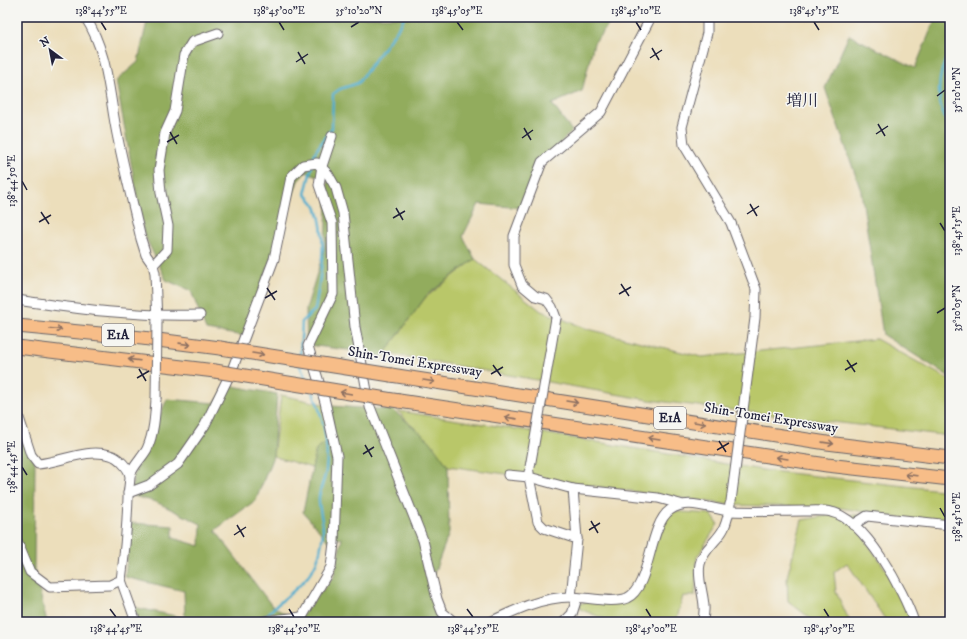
<svg xmlns="http://www.w3.org/2000/svg" width="967" height="639" font-family="'IM FELL DW Pica','Noto Serif JP',serif">
<rect width="100%" height="100%" fill="#f6f6f2"/>
<filter id="ink" filterUnits="userSpaceOnUse"><feTurbulence type="fractalNoise" baseFrequency=".025" numOctaves="2"/><feDisplacementMap in="SourceGraphic" scale="8" xChannelSelector="R" yChannelSelector="G"/><feConvolveMatrix kernelMatrix="1 2 1 2 8 2 1 2 1" color-interpolation-filters="sRGB"/></filter>
<filter id="wash" filterUnits="userSpaceOnUse"><feTurbulence type="fractalNoise" baseFrequency=".012" numOctaves="4" result="noise"/><feDisplacementMap in="SourceGraphic" scale="16" xChannelSelector="R" yChannelSelector="G"/><feGaussianBlur stdDeviation="0.9" result="paint"/><feColorMatrix in="noise" values="0 0 0 0 0 0 0 0 0 0 0 0 0 0 0 0 0 1.4 0 .05"/><feComposite in="paint" operator="in"/></filter>
<g filter="url(#wash)">
<rect width="100%" height="100%" fill="#ecdebb"/>
<!-- green -->
<g fill="#b9c769" stroke="#6e7452">
<polygon points="475,259 541,311 588,329 702,357 876,339 950,380 950,436 649,400 385,353 425,298"/>
<polygon points="281,395 331,406 334,437 316,449 312,468 273,456"/>
<polygon points="398,411 543,433 762,470 950,491 950,524 923,522 841,508 732,505 448,466"/>
<polygon points="669,511 711,514 718,524 697,557 695,596 683,596 676,622 612,622 580,609 579,604 596,599 632,598"/>
<polygon points="836,514 858,515 857,528 902,593 913,622 887,622 847,563 834,572 836,592 850,622 815,622 788,601 787,577 802,520"/>
</g>
<!-- forest -->
<g fill="#92ac5d" stroke="#5a674c">
<polygon points="148,17 615,17 594,43 582,91 552,104 572,131 542,162 521,208 479,204 463,236 475,259 427,295 383,356 369,356 357,351 307,345 306,309 325,247 328,180 306,172 298,181 244,336 206,330 191,291 166,280 144,234 116,81 138,62"/>
<polygon points="936,17 950,17 950,377 883,335 861,191 825,88 849,35 915,68"/>
<polygon points="227,385 277,394 273,456 256,500 215,530 272,606 297,621 334,576 342,538 328,541 303,512 316,449 334,437 331,406 393,410 430,441 448,466 449,533 432,579 438,622 137,622 133,607 185,618 184,591 125,577 131,523 173,526 173,538 200,546 201,524 156,502 130,495 134,474 167,399 215,403"/>
<polygon points="17,402 35,463 34,568 47,622 17,622"/>
</g>
<g fill="none" stroke-linecap="round" stroke-linejoin="round">
<!-- stream -->
<g stroke="#51aecf" stroke-width="2.5">
<path d="M 950,51 C 936,76 935,104 950,128"/>
<polyline points="313,161 315,152 332,128 333,94 340,89 358,83 401,24 404,17"/>
<path d="M 300,357 L 302,321 L 315,310 C 320,278 328,240 317,209 C 315,203 309,198 305,194 L 312,166"/>
<polyline points="299,364 307,381"/>
<path d="M 264,617 C 269,614 272,609 277,605 C 306,580 321,571 323,530 C 323,519 318,507 319,497 C 320,488 325,479 326,470 C 329,444 323,417 313,392"/>
</g>
</g>
</g>
<g filter="url(#ink)">
<g fill="none" stroke-linecap="round" stroke-linejoin="round">
<!-- minor casing -->
<g stroke="#696468" stroke-width="11">
<g id="minor">
<path d="M 85,17 C 108,51 109,95 117,134 C 124,169 133,204 141,239 L 146,255 L 153,265 L 155,273 L 157,322"/>
<polyline points="707,17 707,33 682,127 684,145 731,223 756,289 755,318 750,357"/>
<polyline points="153,265 167,250 168,226 161,193 159,170 165,133 175,111 184,55 192,42 218,33"/>
<path d="M 17,300 C 77,309 139,317 200,315"/>
<polyline points="556,318 552,307 546,299 535,296 522,285 514,265 514,236 542,162 601,112 651,17"/>
<path d="M 17,412 L 31,455 L 38,464 C 62,462 86,448 110,455 C 118,457 129,468 130,476 C 130,483 128,491 128,498 C 127,526 125,552 121,580 L 110,585 L 50,587 L 30,572 L 17,541"/>
<polyline points="529,472 529,477 538,522 544,528 577,539 571,597"/>
<path d="M 130,475 C 134,465 142,458 147,449 C 154,433 155,416 156,399"/>
<polyline points="508,475 529,477 573,489 658,498 680,504"/>
<polyline points="573,489 577,539"/>
<polyline points="128,493 149,485 178,464 205,425 232,370 274,259 291,177 303,165 317,163 328,174 336,188 343,213 355,327 370,407 423,540 437,599 442,612 454,622"/>
<polyline points="853,525 867,516 950,525"/>
<polyline points="121,580 136,622"/>
<path d="M 261,622 C 274,618 288,619 302,617 L 331,567 L 334,543 L 337,456 L 325,402 L 308,346 L 333,294 L 332,223 L 319,185 L 322,166 L 332,136"/>
<path d="M 490,622 C 515,610 542,597 571,597 C 586,597 613,604 627,598 C 651,587 648,526 670,510 C 688,497 711,510 731,511 C 755,512 779,511 804,511 C 812,511 823,510 831,512 C 865,519 904,591 914,622"/>
<polyline points="564,622 572,614 577,598"/>
<path d="M 702,622 C 709,603 696,583 700,564 C 703,549 718,541 724,528 C 727,521 729,512 730,504"/>
</g>
</g>
<!-- highway casing -->
<g stroke="#696468" stroke-width="15">
<g id="highway">
<polyline points="17,326 142,338 220,348"/>
<polyline points="17,347 215,371"/>
<polyline points="391,375 827,443 950,458"/>
<polyline points="399,401 827,465 950,479"/>
</g>
</g>
<!-- minor -->
<use href="#minor" stroke="#fff" stroke-width="9"/>
<!-- highway -->
<use href="#highway" stroke="#f7bd88" stroke-width="13"/>
<!-- minor-bridge casing -->
<g stroke="#696468" stroke-width="11" stroke-linecap="butt">
<g id="minor-bridge">
<polyline points="156,399 157,322"/>
<polyline points="530,467 556,318"/>
<polyline points="731,501 750,357"/>
</g>
</g>
<!-- highway-bridge casing -->
<g stroke="#696468" stroke-width="15" stroke-linecap="butt">
<g id="highway-bridge">
<polyline points="220,348 391,375"/>
<polyline points="215,371 399,401"/>
</g>
</g>
<!-- minor-bridge -->
<use href="#minor-bridge" stroke="#fff" stroke-width="9"/>
<!-- highway-bridge -->
<use href="#highway-bridge" stroke="#f7bd88" stroke-width="13"/>
</g>
<!-- one-way arrows -->
<defs><path id="oneway-shaft" d="M-6 0H5M1.5-3L5.5 0L1.5 3" fill="none" stroke-width="1.6" stroke-linecap="round" stroke-linejoin="round"/></defs>
<g stroke="#8c7062">
<use href="#oneway-shaft" transform="translate(56 329) rotate(5)"/>
<use href="#oneway-shaft" transform="translate(185 344) rotate(8)"/>
<use href="#oneway-shaft" transform="translate(258 354) rotate(9)"/>
<use href="#oneway-shaft" transform="translate(134 360) rotate(-173)"/>
<use href="#oneway-shaft" transform="translate(429 381) rotate(9)"/>
<use href="#oneway-shaft" transform="translate(346 393) rotate(-171)"/>
<use href="#oneway-shaft" transform="translate(572 402) rotate(9)"/>
<use href="#oneway-shaft" transform="translate(511 418) rotate(-172)"/>
<use href="#oneway-shaft" transform="translate(700 423) rotate(9)"/>
<use href="#oneway-shaft" transform="translate(654 439) rotate(-171)"/>
<use href="#oneway-shaft" transform="translate(828 443) rotate(8)"/>
<use href="#oneway-shaft" transform="translate(782 458) rotate(-171)"/>
<use href="#oneway-shaft" transform="translate(911 475) rotate(-173)"/>
</g>
</g>
<!-- ticks -->
<path fill="none" stroke="#22223b" stroke-width="1.5" d="M 101,22 L 106,30M 279,22 L 284,30M 457,22 L 463,30M 636,22 L 641,30M 814,22 L 819,30M 351,27 L 359,22M 652,48 L 659,60M 298,52 L 305,64M 650,58 L 662,50M 296,62 L 308,54M 937,96 L 945,90M 878,124 L 885,136M 524,128 L 531,140M 170,132 L 177,144M 876,134 L 888,126M 522,138 L 533,130M 167,142 L 179,135M 22,181 L 27,190M 750,204 L 757,216M 396,208 L 403,220M 41,212 L 49,224M 747,214 L 759,206M 393,218 L 405,211M 39,222 L 51,215M 940,223 L 945,231M 621,284 L 629,296M 267,288 L 275,300M 619,294 L 631,287M 265,298 L 277,291M 937,313 L 945,308M 847,360 L 855,372M 493,365 L 501,376M 139,369 L 146,381M 845,370 L 857,363M 491,374 L 503,367M 137,378 L 149,371M 719,441 L 726,452M 365,445 L 372,457M 717,450 L 729,443M 363,454 L 374,447M 22,467 L 27,475M 940,508 L 945,517M 591,521 L 598,533M 237,525 L 244,537M 589,530 L 600,523M 234,535 L 246,527M 110,609 L 116,617M 289,609 L 294,617M 467,609 L 473,617M 646,609 L 651,617M 824,609 L 829,617"/>
<g text-anchor="middle" dominant-baseline="central" stroke-width="3" stroke-linejoin="round" paint-order="stroke">
<!-- shield labels -->
<g fill="#f6f6f2" stroke="#626272" stroke-width="1">
<rect x="102" y="324" width="32" height="22" rx="3"/>
<rect x="654" y="407" width="32" height="22" rx="3"/>
</g>
<g font-size="13" font-weight="bold" fill="#22223b">
<text x="118" y="335">E1A</text>
<text x="670" y="418">E1A</text>
</g>
<!-- street labels -->
<g font-size="14" fill="#22223b" stroke="#f6f6f2">
<text transform="translate(415 362) rotate(9)">Shin-Tomei Expressway</text>
<text transform="translate(771 418) rotate(9)">Shin-Tomei Expressway</text>
</g>
<!-- quarter labels -->
<g font-size="16" fill="#22223b" stroke="#f6f6f2">
<text x="802" y="101">増川</text>
</g>
</g>
<!-- margin -->
<rect width="967" height="639" fill="none" stroke="#f6f6f2" stroke-width="44"/>
<!-- north arrow -->
<g transform="translate(50 50) rotate(328)" stroke="#f6f6f2" stroke-width="3" paint-order="stroke">
<path d="M0-3L7 15L0 10L-7 15Z" fill="#22223b"/>
<text y="-6" font-size="11" font-weight="bold" text-anchor="middle" fill="#22223b">N</text>
</g>
<rect x="22" y="22" width="923" height="595" fill="none" stroke="#22223b" stroke-width="1.5"/>
<g font-size="10" text-anchor="middle" fill="#22223b">
<text x="101" y="14">138°44'55"E</text>
<text x="279" y="14">138°45'00"E</text>
<text x="359" y="14">35°10'20"N</text>
<text x="457" y="14">138°45'05"E</text>
<text x="636" y="14">138°45'10"E</text>
<text x="814" y="14">138°45'15"E</text>
<text transform="translate(956 90) rotate(-90)" y="4">35°10'10"N</text>
<text transform="translate(11 181) rotate(-90)" y="4">138°44'50"E</text>
<text transform="translate(956 231) rotate(-90)" y="4">138°45'15"E</text>
<text transform="translate(956 308) rotate(-90)" y="4">35°10'05"N</text>
<text transform="translate(11 467) rotate(-90)" y="4">138°44'45"E</text>
<text transform="translate(956 517) rotate(-90)" y="4">138°45'10"E</text>
<text x="116" y="632">138°44'45"E</text>
<text x="294" y="632">138°44'50"E</text>
<text x="473" y="632">138°44'55"E</text>
<text x="651" y="632">138°45'00"E</text>
<text x="829" y="632">138°45'05"E</text>
</g>
</svg>
